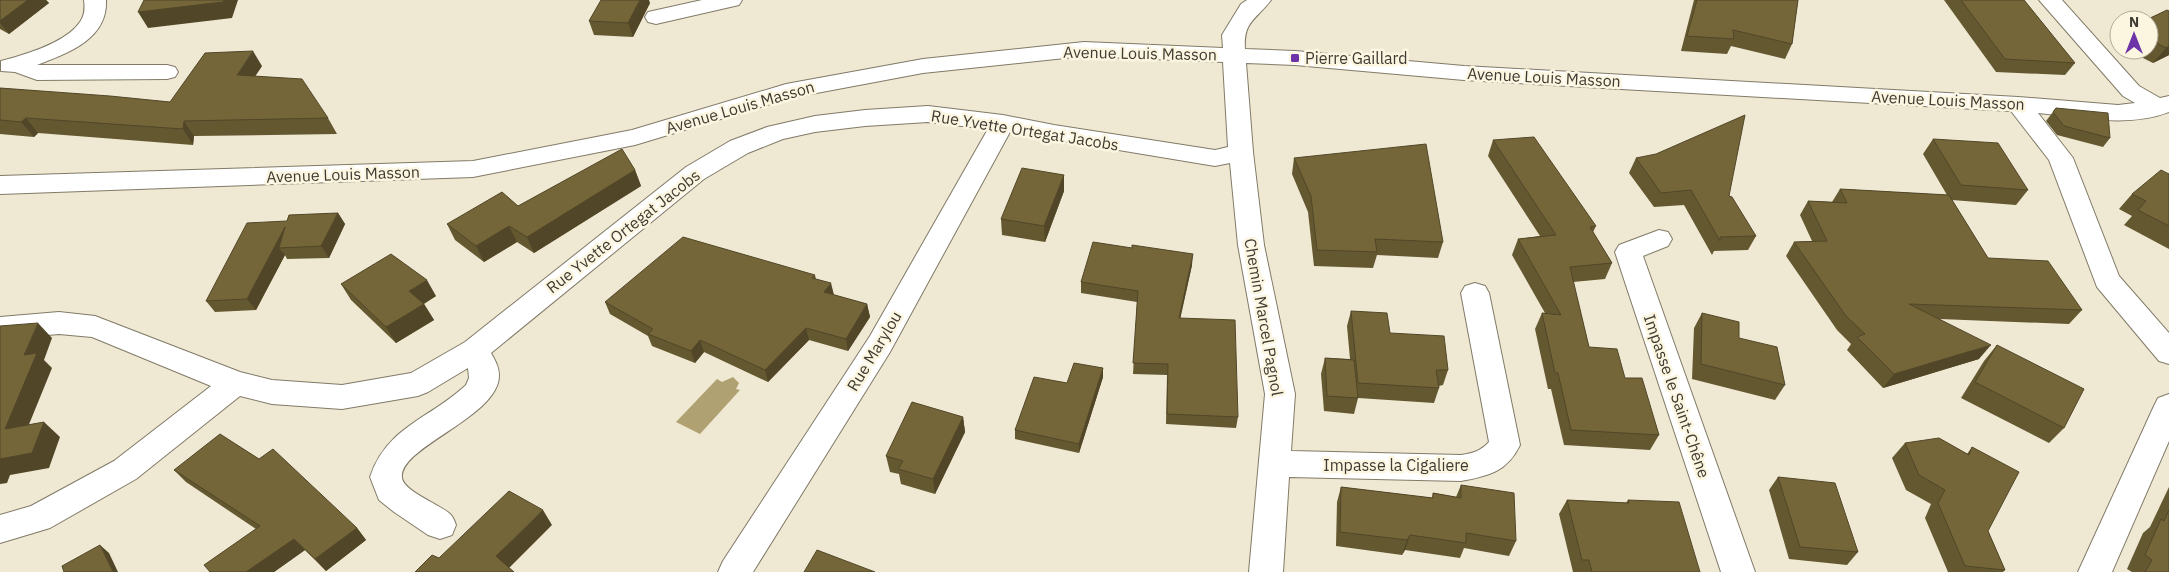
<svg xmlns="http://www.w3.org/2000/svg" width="2169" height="572" font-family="'IBM Plex Sans',sans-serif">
<rect width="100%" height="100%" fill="#efe8d3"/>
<!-- water -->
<polygon fill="#b0a173" points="733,377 739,383 736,389 740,390 700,434 676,422 717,379 722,382"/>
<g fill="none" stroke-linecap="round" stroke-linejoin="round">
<!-- minor casing -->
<g stroke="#807a67" stroke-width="2">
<g id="minor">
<path d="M 84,0 L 106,0 C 108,39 68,53 37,65 L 167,65 L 175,67 L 178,72 L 175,77 L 167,79 L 37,80 L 15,72 L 1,71 L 1,61 C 24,55 66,43 80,22 C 85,15 85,8 84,0 Z"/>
<polygon points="702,0 742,0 739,5 656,24 648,22 645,17 648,12"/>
<path d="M 1247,0 L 1271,0 C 1257,19 1243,21 1245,49 L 1295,51 L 1464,66 L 2018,97 L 2118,105 L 2135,103 L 2123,96 L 2039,0 L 2062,0 L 2139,86 L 2160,98 L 2169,96 L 2169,112 C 2128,128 2080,117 2038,113 L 2073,158 L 2119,276 L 2169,333 L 2169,364 L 2159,361 L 2097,287 L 2049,160 L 2011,111 L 1464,80 L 1295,65 L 1246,63 L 1253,152 L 1264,245 L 1295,394 L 1291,451 L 1461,455 C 1473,453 1481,451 1489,442 L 1461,293 L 1465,286 L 1475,283 L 1485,286 L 1489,293 L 1520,445 C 1507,472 1488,476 1461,481 L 1289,477 L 1283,572 L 1249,572 L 1265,394 L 1238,245 L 1230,163 L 1215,166 L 1010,132 L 890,352 L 753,572 L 718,572 L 723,561 L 870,336 L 988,129 L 928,122 L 865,126 L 815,132 L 783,139 L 748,153 L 704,179 L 491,353 C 495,360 499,367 499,375 C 500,417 398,447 402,478 C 404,492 442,505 451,515 C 453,517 455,522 456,525 L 452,535 L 440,539 L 428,535 L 394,512 L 379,500 L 370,477 C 387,426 430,419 466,385 L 469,378 L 468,368 L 428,392 L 418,396 L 342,409 L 272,404 L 240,396 L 136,479 L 50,528 L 0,543 L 0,515 L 31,506 L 114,461 L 211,386 L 92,337 L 59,334 L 0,339 L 0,317 L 59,312 L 95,316 L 240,372 L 272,380 L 342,385 L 411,373 L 465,342 L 686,167 L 730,141 L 767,127 L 815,116 L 865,110 L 928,106 L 1003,115 L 1054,125 L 1215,150 L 1228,147 L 1223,62 L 1084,56 L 923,73 L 790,98 L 635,145 L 473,177 L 0,194 L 0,176 L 473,161 L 632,130 L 786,84 L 923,59 L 1084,42 L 1223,48 L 1222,35 L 1241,4 Z"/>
<polygon points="1659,230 1668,232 1672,239 1668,246 1643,256 1755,572 1721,572 1615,252 1619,245"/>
<polygon points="2169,394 2169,441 2112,572 2078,572 2154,406 2158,398"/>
</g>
</g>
<!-- minor -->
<use href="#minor" fill="#fff" fill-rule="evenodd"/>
</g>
<!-- wall -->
<g fill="#645831">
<polygon points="0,0 46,0 49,3 9,34 0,29"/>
<polygon points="1694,0 1798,0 1792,44 1785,59 1731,46 1727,54 1681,51"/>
<polygon points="1944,0 2024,0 2075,63 2065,75 1996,72"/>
<polygon points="601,1 650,3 633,37 594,35 589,21"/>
<polygon points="2169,11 2169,55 2153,63 2127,50 2149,50 2149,20"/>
<polygon points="2119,40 2119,46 2116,44"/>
<polygon points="262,66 255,76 328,118 337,134 194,136 193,145 38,133 34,137 0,134 0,88 170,102"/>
<polygon points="2056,108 2110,138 2103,147 2057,135 2046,121"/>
<polygon points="1933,139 2028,190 2016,205 1952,200 1988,258 2082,310 2069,324 1940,319 1979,359 1883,388 1847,350 1851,344 1837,330 1786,256 1794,242 1812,241 1800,215 1808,201 1832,202 1840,189 1947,195 1923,154"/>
<polygon points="1493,140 1596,226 1593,232 1612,263 1605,279 1573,282 1589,347 1625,378 1659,435 1650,450 1564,445 1551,389 1548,389 1535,329 1542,313 1545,313 1512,255 1518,239 1540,236 1488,156"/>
<polygon points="1294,158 1443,242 1438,258 1377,255 1373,268 1314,266 1308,212 1292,174"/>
<polygon points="1636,158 1729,196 1756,236 1748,250 1714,251 1712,255 1684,205 1654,207 1629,173"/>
<polygon points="635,170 641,186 534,253 517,242 484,262 455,240 447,224 518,206"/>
<polygon points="2169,174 2169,249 2124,225 2132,216 2119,209 2132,194"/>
<polygon points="1064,175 1064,191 1045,242 1002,235 1001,219"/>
<polygon points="338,213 345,224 329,258 287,259 285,255 256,310 215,312 206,301 287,221"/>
<polygon points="1192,265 1180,318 1238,417 1236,428 1166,424 1167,375 1133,374 1137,302 1081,293 1081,282"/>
<polygon points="815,275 816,279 834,295 867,304 870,317 848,351 809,340 768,382 704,352 695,363 652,346 648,336 610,314 605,302"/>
<polygon points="341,284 436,296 424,304 434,320 396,343 351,300"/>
<polygon points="1351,311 1390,333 1448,370 1443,385 1439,386 1439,388 1434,403 1358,398 1354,414 1324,411 1321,374 1325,358 1350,359 1347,326"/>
<polygon points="1702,313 1785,385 1775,400 1692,379 1694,328"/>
<polygon points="1997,345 2064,428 2049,443 1961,398 1984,361"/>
<polygon points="1103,368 1103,377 1079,453 1015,439 1015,430 1067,383"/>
<polygon points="963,417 965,432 935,494 901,484 899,474 890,472 886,456"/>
<polygon points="1905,443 1967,454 1972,447 1988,531 2005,570 2003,572 1948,572 1925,518 1931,504 1906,490 1892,458"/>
<polygon points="174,470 357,528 366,540 326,571 305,550 274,572 210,572 256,529 186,482"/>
<polygon points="1778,477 1858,552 1847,565 1789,559 1769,490"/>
<polygon points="1461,485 1516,541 1509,556 1464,548 1460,558 1405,550 1402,555 1336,546 1337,502 1341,487 1432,498 1433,493 1456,497"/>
<polygon points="2169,487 2169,572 2132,572 2127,569 2143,533 2150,527"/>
<polygon points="1567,500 1626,503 1628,500 1700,572 1573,572 1559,514"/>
</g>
<!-- shaded-wall -->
<g fill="#514728">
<polygon points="25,0 46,0 49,3 9,34 0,23 0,21"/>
<polygon points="224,0 238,0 232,18 148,28 138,12"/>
<polygon points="640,0 649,0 650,3 633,37 628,23"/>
<polygon points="2169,46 2169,55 2153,63 2166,48"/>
<polygon points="253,51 262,66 246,90 237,75"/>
<polygon points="26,118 38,133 34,137 21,122"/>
<polygon points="184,121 194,136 193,145 183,129"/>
<polygon points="635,170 641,186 534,253 527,237"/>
<polygon points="1064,175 1064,191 1045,242 1044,226"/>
<polygon points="338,213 345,224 329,258 321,246"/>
<polygon points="509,226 517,242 484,262 476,246"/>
<polygon points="285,227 279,248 285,255 256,310 247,299"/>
<polygon points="1193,254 1192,265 1178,329 1179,318"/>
<polygon points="427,280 436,296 418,307 409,291"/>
<polygon points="831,283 834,295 824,292"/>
<polygon points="424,304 434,320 396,343 386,327"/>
<polygon points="867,304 870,317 848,351 846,339"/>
<polygon points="38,323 52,338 44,360 52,368 21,444 5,429 24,355"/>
<polygon points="806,328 809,340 768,382 765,370"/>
<polygon points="700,340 704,352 695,363 691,351"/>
<polygon points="1991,345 1979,359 1883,388 1894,374"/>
<polygon points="1103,368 1103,377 1079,453 1079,444"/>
<polygon points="963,417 965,432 935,494 933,479"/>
<polygon points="44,422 60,437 49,468 10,475 7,483 0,484 0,459"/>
<polygon points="543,510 552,525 506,571 496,556"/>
<polygon points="357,528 366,540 326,571 315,559"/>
<polygon points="1410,535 1405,550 1402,555 1407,540"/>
<polygon points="294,539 305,550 274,572 246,572"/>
<polygon points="100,545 109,553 118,572 113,572"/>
</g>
<!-- building -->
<g fill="#746639" stroke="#514728">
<polygon points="0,0 28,0 0,21"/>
<polygon points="144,0 224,0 223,2 138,12"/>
<polygon points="601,0 640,0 628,23 589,21"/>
<polygon points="1697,0 1798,0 1792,44 1733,30 1734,39 1687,36"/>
<polygon points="1961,0 2024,0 2075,63 2005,59"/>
<polygon points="2167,10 2169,11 2169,46 2166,48 2149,39 2149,20 2146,20"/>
<polygon points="253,51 237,75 302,79 328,118 184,121 183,129 26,118 21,122 0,120 0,88 110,96 170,102 205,53"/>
<polygon points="2056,108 2108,113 2110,138 2064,126 2053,112"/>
<polygon points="1745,115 1729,196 1732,197 1756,236 1720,237 1720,241 1691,190 1661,193 1636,158 1656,154"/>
<polygon points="1534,137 1596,226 1590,227 1612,263 1570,267 1589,347 1617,349 1625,378 1642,378 1659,435 1571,430 1558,373 1555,373 1542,313 1561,315 1518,239 1556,235 1493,140"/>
<polygon points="1933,139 1998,143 2028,190 1961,185"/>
<polygon points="1426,144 1443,242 1375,239 1377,252 1317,250 1311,196 1294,158"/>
<polygon points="622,149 635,170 527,237 509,226 476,246 447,224 502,192 518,206"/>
<polygon points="1022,168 1064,175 1044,226 1001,219"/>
<polygon points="2161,170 2169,174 2169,226 2138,210 2146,201 2132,194"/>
<polygon points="1840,189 1949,195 1988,258 2048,261 2082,310 1909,304 1991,345 1894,374 1857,337 1865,334 1846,316 1794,242 1827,241 1808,201 1847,203"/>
<polygon points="338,213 321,246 279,248 285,227 247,299 206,301 247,223 287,221 289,215"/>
<polygon points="683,237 815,275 812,278 831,283 824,292 867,304 846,339 806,328 765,370 700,340 691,351 648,334 653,329 605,302"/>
<polygon points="1093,242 1132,248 1132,245 1193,254 1179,318 1235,320 1238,417 1167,414 1168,364 1133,363 1138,291 1081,282"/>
<polygon points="391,254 427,280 409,291 424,304 386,327 341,284"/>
<polygon points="1351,311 1387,313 1390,333 1444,336 1448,370 1436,370 1439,388 1358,383"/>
<polygon points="1702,313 1739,322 1739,338 1777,347 1785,385 1701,364"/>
<polygon points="38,323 24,355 37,353 5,429 44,422 32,453 0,459 0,326"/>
<polygon points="1997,345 2084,389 2064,428 1975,382"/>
<polygon points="1325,358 1354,360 1358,398 1327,396"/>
<polygon points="1074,363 1103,368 1079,444 1015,430 1034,377 1067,383"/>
<polygon points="912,402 963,417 933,479 898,469 903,461 886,456"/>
<polygon points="220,434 259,459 273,449 357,528 315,559 294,539 246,572 210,572 204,565 260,526 174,470"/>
<polygon points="1939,438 1969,455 1972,447 2019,472 1988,531 2005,570 1965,566 1938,503 1945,490 1919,475 1905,443"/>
<polygon points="1778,477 1835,483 1858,552 1800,547"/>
<polygon points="1461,485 1514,493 1516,541 1466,533 1466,543 1410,535 1407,540 1340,532 1341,487 1433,498 1433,493 1461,498"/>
<polygon points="509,491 543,510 496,556 514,572 415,572 432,555 439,558"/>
<polygon points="1567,500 1629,503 1628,500 1679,502 1700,572 1592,572 1589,560 1582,560"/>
<polygon points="2169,510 2169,572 2145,572 2152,560 2145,555 2161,519 2164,521"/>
<polygon points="100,545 113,572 64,572 62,566"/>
<polygon points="817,550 875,572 804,572"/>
</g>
<!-- markers -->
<rect fill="#6d33a9" stroke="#fcf6e1" stroke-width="2" x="1290" y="53" width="10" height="10" rx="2.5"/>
<g text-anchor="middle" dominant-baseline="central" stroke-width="5" stroke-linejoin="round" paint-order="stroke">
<!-- street labels -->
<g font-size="16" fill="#3e3b33" stroke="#fcf6e1">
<text transform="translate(1140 53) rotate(1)">Avenue Louis Masson</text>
<text transform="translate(1544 77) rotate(3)">Avenue Louis Masson</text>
<text transform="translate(1948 100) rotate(3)">Avenue Louis Masson</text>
<text transform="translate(740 107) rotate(-16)">Avenue Louis Masson</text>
<text transform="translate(1025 130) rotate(9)">Rue Yvette Ortegat Jacobs</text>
<text transform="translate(343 174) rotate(-2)">Avenue Louis Masson</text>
<text transform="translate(623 231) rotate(-38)">Rue Yvette Ortegat Jacobs</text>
<text transform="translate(1264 317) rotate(80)">Chemin Marcel Pagnol</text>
<text transform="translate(874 351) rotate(-59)">Rue Marylou</text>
<text transform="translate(1677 396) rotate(71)">Impasse le Saint-Chêne</text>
<text x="1396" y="465">Impasse la Cigaliere</text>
</g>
<!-- poi labels -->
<g font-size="16" fill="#3e3b33" stroke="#fcf6e1" text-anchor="start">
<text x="1305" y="58">Pierre Gaillard</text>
</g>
</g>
<!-- north arrow -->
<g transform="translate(2134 35)"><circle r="24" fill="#fcf6e1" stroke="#b0ab9b"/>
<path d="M0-4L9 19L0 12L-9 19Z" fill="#6d33a9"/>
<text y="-8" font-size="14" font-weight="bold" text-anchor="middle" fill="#3e3b33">N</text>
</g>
</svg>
